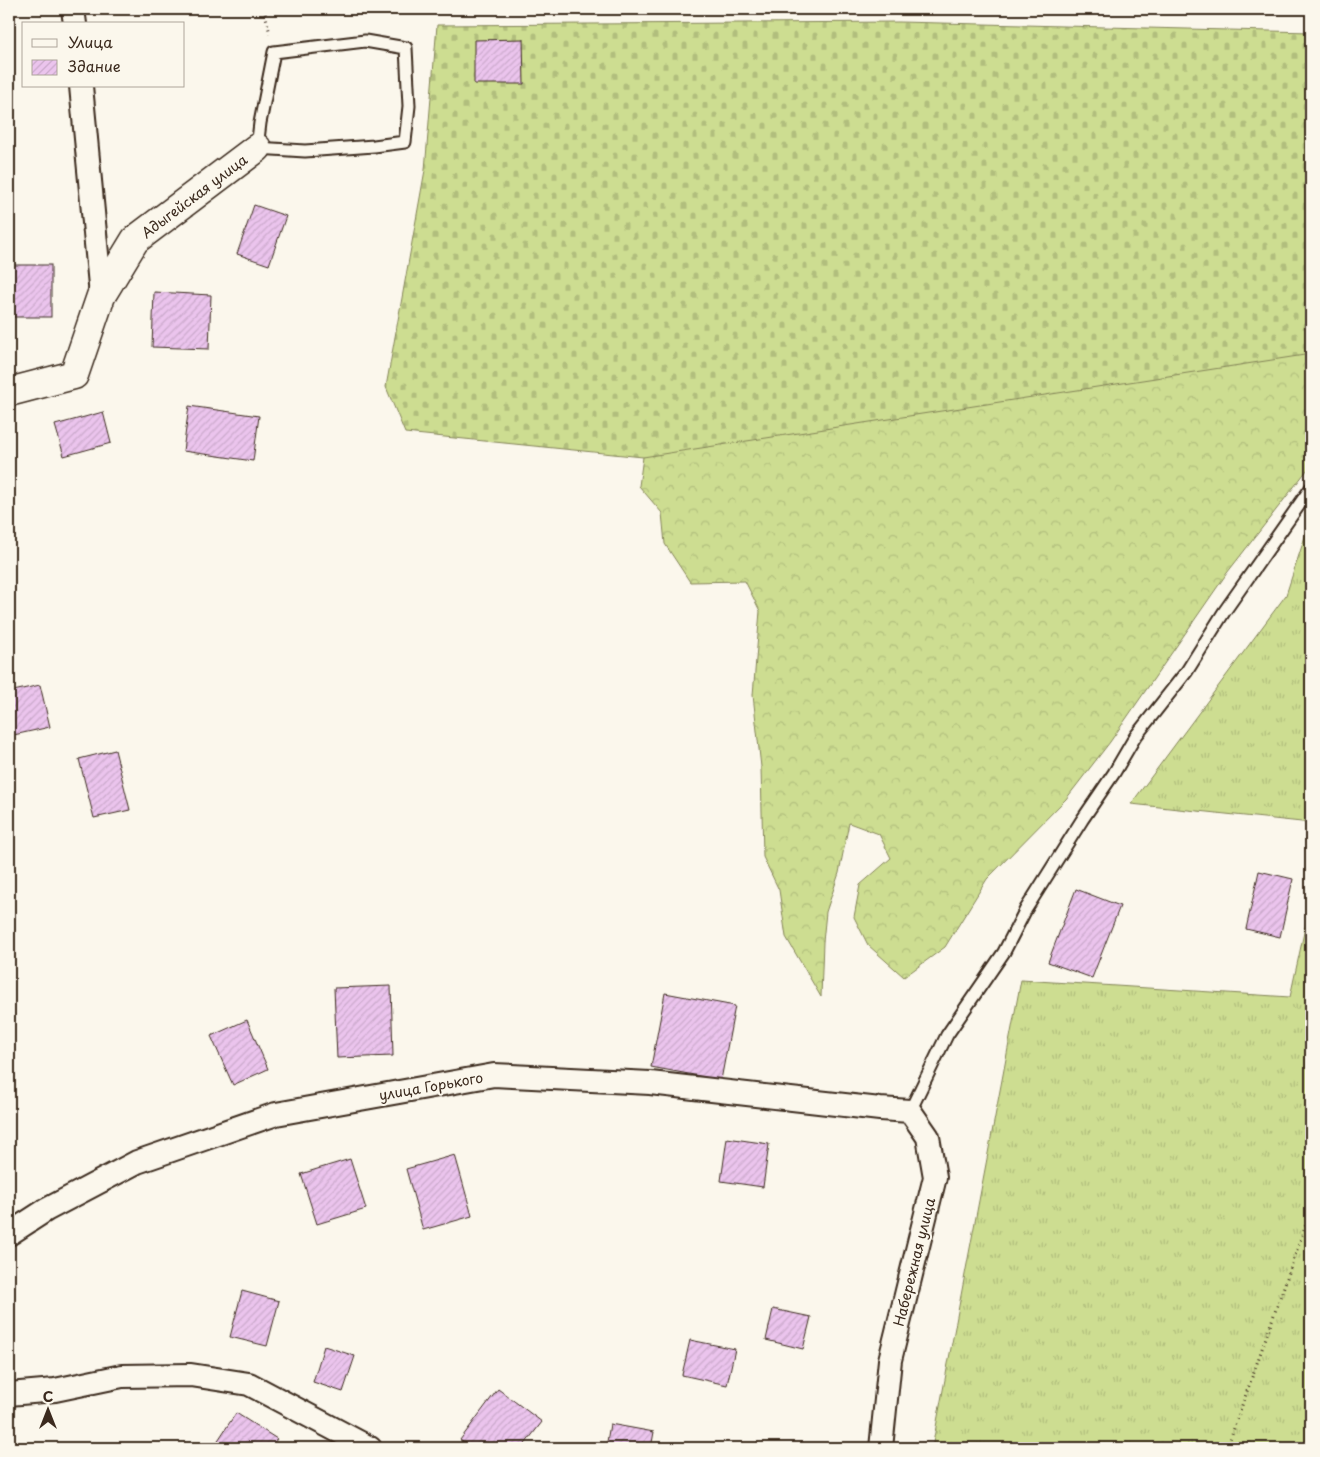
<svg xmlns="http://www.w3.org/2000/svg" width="1320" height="1457" font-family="'Playpen Sans',sans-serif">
<defs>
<pattern id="grass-tufts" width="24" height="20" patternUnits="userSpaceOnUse" patternTransform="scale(1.25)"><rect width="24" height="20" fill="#cddd91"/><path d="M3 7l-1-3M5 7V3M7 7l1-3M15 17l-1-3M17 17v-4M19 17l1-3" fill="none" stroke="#b1be7d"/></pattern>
<pattern id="forest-crowns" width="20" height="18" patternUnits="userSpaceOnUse" patternTransform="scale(1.25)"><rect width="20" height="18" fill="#cddd91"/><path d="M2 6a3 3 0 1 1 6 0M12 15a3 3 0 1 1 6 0" fill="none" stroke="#b1be7d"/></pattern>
<pattern id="cemetery-stones" width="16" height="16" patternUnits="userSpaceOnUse" patternTransform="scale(1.25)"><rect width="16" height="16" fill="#cddd91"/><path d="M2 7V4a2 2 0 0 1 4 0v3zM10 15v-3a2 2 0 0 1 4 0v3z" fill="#b1be7d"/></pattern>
<pattern id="building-hatch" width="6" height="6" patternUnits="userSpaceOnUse" patternTransform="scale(1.25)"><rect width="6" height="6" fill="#ebc4ed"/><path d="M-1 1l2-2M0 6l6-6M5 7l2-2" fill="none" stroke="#caa9cb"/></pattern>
</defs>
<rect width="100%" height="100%" fill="#fbf7ec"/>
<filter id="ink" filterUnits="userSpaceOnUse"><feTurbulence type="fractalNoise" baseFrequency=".02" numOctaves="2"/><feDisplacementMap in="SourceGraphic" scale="10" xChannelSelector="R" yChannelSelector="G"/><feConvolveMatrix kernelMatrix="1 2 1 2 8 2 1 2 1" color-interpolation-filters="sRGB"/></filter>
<g filter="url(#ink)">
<!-- grass -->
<g fill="url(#grass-tufts)" stroke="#848458">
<polygon points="1311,518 1311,823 1131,804 1286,595"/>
<polygon points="1311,900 1311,1448 932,1448 1021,980 1290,997"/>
</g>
<!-- forest -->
<polygon fill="url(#forest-crowns)" stroke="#848458" points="1311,213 1311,465 1227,573 1110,742 1066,799 987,879 945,947 904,977 868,945 854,917 860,885 891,858 879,834 849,823 839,873 826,912 823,942 821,997 786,937 779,890 763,857 761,767 753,695 760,611 745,581 690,582 665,544 662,513 639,486 643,457 668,434"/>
<!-- cemetery -->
<polygon fill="url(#cemetery-stones)" stroke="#848458" points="899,22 1311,32 1311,354 643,457 405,433 386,387 425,170 437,25"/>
<!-- building -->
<g fill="url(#building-hatch)" stroke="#3b2a1e">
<polygon points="523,39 524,84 474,84 474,40"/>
<polygon points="254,205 286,216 269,265 237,254"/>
<rect x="9" y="265" width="42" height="52"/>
<polygon points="154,292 211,295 209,349 152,347"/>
<polygon points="189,406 259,416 253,461 183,451"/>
<polygon points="103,412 111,443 64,456 55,425"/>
<polygon points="40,685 50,727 9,736 9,692"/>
<polygon points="115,750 130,810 94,818 79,759"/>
<polygon points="1259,871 1293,879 1280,937 1246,929"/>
<polygon points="1076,889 1120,906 1092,978 1048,962"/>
<polygon points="391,986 393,1056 337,1058 334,988"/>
<polygon points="665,993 735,1006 721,1080 651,1067"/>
<polygon points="247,1020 268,1069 233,1085 211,1036"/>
<polygon points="727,1138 769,1144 763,1187 721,1181"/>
<polygon points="455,1155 472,1216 423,1230 406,1169"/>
<polygon points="350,1159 366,1209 317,1224 301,1174"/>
<polygon points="242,1291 279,1301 267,1346 230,1337"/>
<polygon points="773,1309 811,1317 803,1349 766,1340"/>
<polygon points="690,1340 735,1349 727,1385 682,1375"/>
<polygon points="324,1346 355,1356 343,1392 313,1382"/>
<polygon points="498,1389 542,1422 522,1448 471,1448 460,1440"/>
<polygon points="236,1413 277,1439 270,1448 213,1448"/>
<polygon points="610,1424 654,1432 651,1448 606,1448"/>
</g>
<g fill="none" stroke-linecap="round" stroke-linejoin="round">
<!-- lane casing -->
<g stroke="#3b2a1e" stroke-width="15">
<g id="lane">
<polygon points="365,41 406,48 409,106 405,142 374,146 305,151 257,148 260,123 274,52"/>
<polyline points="910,1111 947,1035 1004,952 1026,909 1082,820 1114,773 1135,737 1187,671 1224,612 1311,488"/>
</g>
</g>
<!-- street casing -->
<g stroke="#3b2a1e" stroke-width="26">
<g id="street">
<polyline points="73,9 75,24"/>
<polyline points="81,86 101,296"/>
<polyline points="9,1234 46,1210 137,1162 276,1114 494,1075 650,1083 880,1109 910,1111 928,1137 935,1177 890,1360 881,1448"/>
<polyline points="9,1394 55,1390 122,1376 191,1375 249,1384 370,1448"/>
</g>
</g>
<!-- secondary casing -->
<g stroke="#3b2a1e" stroke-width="31">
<polyline id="secondary" points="9,392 74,375 101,296 135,240 257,148"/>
</g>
<!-- path -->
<g stroke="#3b2a1e" stroke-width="3" stroke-dasharray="1 4" stroke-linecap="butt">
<polyline points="264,9 270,34"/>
<polyline points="1227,1448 1311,1210"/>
</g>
<!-- lane -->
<use href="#lane" stroke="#fbf7ec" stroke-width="11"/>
<!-- street -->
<use href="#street" stroke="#fbf7ec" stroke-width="22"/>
<!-- secondary -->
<use href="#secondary" stroke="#fbf7ec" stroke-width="28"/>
</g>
</g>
<g text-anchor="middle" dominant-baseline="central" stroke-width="4" stroke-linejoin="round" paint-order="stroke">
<!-- street labels -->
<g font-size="14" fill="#3b2a1e" stroke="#fbf7ec">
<text transform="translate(194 196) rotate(-37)">Адыгейская улица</text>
<text transform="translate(431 1086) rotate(-10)">улица Горького</text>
<text transform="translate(914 1262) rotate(-76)">Набережная улица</text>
</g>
</g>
<!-- margin -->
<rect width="1320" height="1457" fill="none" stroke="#fbf7ec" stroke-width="30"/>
<rect x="15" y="15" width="1290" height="1427" fill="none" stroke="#3b2a1e" stroke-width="2" filter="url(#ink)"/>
<!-- legend -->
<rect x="22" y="22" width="162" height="65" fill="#fbf7ec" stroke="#aea59a"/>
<rect x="32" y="39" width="25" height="8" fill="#fbf7ec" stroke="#aea59a"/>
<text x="68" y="48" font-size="15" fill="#3b2a1e">Улица</text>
<rect x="32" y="60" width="25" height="15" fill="url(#building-hatch)" stroke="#aea59a"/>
<text x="68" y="72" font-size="15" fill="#3b2a1e">Здание</text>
<!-- north arrow -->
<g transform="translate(48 1410)" stroke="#fbf7ec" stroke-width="4" paint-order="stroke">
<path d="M0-4L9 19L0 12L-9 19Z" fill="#3b2a1e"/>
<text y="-8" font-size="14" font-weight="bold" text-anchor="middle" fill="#3b2a1e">С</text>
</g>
</svg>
